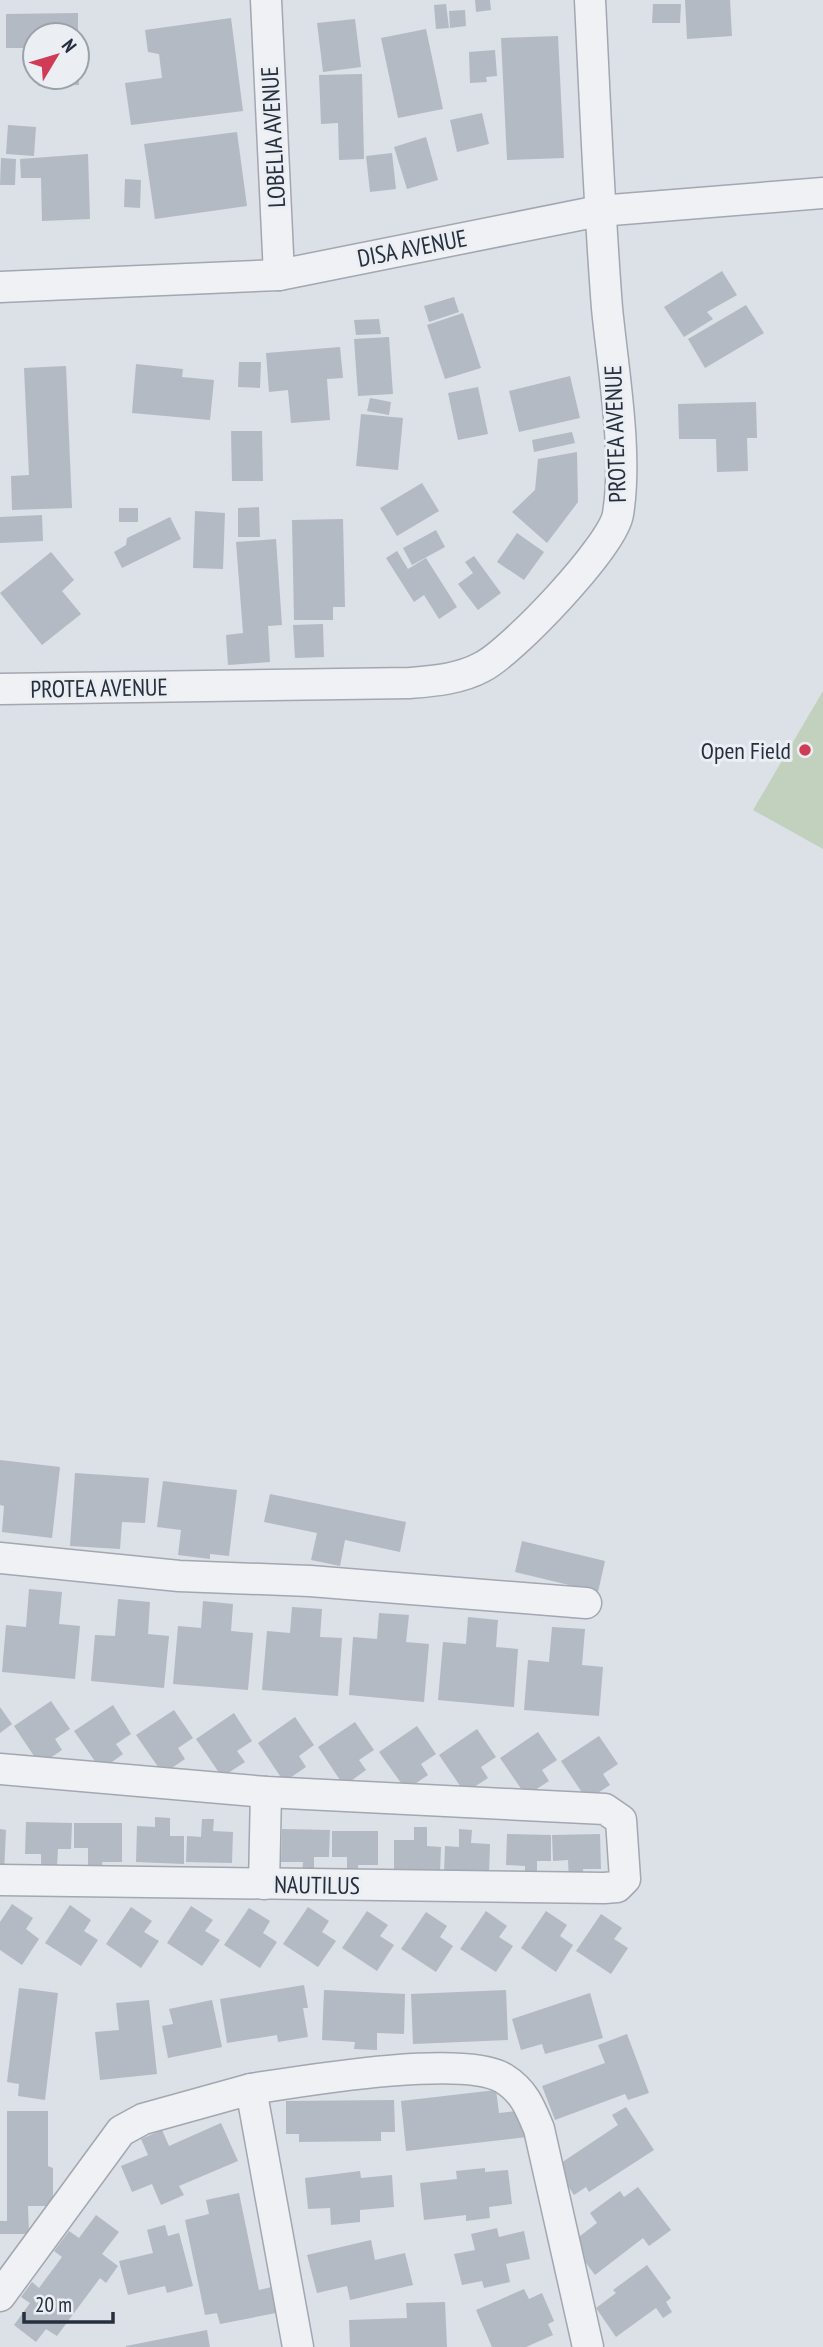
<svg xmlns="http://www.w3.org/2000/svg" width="823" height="2347" font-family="'PT Sans Narrow',sans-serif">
<rect width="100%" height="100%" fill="#dce0e7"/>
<!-- green -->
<polygon fill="#c2d1bd" points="823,691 823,849 753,810"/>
<!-- building -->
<g fill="#b3bac3">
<polygon points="475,0 490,0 491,10 476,12"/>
<polygon points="685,0 730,0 732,36 687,39"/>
<polygon points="446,4 449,28 436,29 434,5"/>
<polygon points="653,4 681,4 680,23 652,23"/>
<polygon points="465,10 466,26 450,28 449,11"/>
<polygon points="78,13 78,35 35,35 35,48 6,48 6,14"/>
<polygon points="231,18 243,111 131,125 125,83 162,78 159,54 148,52 145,30"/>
<polygon points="355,19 361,67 323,72 317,23"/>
<polygon points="426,29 443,109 398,118 381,38"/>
<polygon points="558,36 564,158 507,160 501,38"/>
<polygon points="495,50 497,76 486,77 487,82 470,83 469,52"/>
<polygon points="362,74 364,159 339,160 338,123 321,124 319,75"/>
<polygon points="38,77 79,77 79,85 38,86"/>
<polygon points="482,113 489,144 457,152 450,120"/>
<polygon points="8,125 36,127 34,156 6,154"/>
<polygon points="237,132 247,206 155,219 144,144"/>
<polygon points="426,137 438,180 407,189 394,147"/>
<polygon points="392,153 396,189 370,192 366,156"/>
<polygon points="88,154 90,219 42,221 41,178 21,178 20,159"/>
<polygon points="1,158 16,159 15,185 0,185"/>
<polygon points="125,179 141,180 140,208 124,207"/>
<polygon points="722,271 737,295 707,312 713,319 684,337 664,307"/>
<polygon points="454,297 459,312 429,322 424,306"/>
<polygon points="746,305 764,333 705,368 688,339"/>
<polygon points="463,313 481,368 445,379 427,325"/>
<polygon points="379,319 381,334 356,335 354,320"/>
<polygon points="389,337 393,394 358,396 354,339"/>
<polygon points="340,347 343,378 327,379 330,420 291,423 288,390 269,392 266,353"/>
<polygon points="239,362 261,362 260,388 238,387"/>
<polygon points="136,364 183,369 182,377 214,380 210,420 132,413"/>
<polygon points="66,366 72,508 12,510 11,476 29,475 24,368"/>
<polygon points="570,376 580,418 519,432 509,391"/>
<polygon points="478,387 488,434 458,440 448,393"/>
<polygon points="370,398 391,402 389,415 367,411"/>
<polygon points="756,402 757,438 747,438 748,471 717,472 716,439 679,439 678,404"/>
<polygon points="361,414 403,418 398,470 356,466"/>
<polygon points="231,431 262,431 263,481 232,481"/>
<polygon points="572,432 575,443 534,452 532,440"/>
<polygon points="577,452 578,502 547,543 512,512 535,490 538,459"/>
<polygon points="422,483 439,511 397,536 380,508"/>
<polygon points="259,507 260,537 238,537 238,508"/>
<rect x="119" y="508" width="19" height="14"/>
<polygon points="195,511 225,513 223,569 193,568"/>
<polygon points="42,515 43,541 0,543 0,517"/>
<polygon points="170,517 181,539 122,568 114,552 126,545 127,538"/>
<polygon points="343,519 345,607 333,607 333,620 294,620 292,520"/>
<polygon points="436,530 445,547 412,565 403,548"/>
<polygon points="517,533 544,552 524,580 497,562"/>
<polygon points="276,539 282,625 268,626 270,662 228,665 226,635 243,633 236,542"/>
<polygon points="397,551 408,569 426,558 457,607 439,619 424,595 414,602 386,558"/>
<polygon points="51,552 74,580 62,591 81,614 42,645 0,593"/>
<polygon points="474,556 501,593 478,610 458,584 473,573 465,562"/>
<polygon points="323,624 324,657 295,658 293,625"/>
<polygon points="0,1460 60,1467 52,1538 2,1532 4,1506 0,1505"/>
<polygon points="75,1473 149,1478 145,1523 122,1522 120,1549 70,1546"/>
<polygon points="163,1481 237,1490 229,1556 210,1554 210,1559 178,1555 181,1530 157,1527"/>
<polygon points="270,1494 406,1522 400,1552 345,1540 340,1566 311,1560 317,1533 264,1522"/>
<polygon points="522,1541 605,1561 598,1592 515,1572"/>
<polygon points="29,1589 62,1592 59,1624 80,1626 75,1679 2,1672 6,1625 26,1627"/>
<polygon points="118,1599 150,1602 148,1634 169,1636 164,1688 91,1681 95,1635 115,1636"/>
<polygon points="203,1601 233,1604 231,1631 253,1633 248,1690 173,1684 178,1626 201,1628"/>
<polygon points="292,1607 322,1609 320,1637 342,1638 338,1696 262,1690 267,1631 290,1633"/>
<polygon points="379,1613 409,1615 406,1642 429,1644 424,1702 349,1695 353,1637 377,1639"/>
<polygon points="468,1617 498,1620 496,1647 518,1649 514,1707 438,1700 443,1642 466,1644"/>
<polygon points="552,1627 585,1629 582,1665 603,1667 599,1716 524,1710 528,1660 549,1662"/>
<polygon points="51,1701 70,1729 55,1739 62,1750 40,1765 14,1726"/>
<polygon points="113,1705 131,1734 116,1744 123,1754 101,1770 74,1731"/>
<polygon points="0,1707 12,1724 0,1733"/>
<polygon points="174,1710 193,1738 178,1748 185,1759 163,1774 136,1735"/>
<polygon points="234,1713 252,1741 237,1751 245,1762 222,1777 196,1739"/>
<polygon points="295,1717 314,1745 299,1756 306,1767 284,1782 258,1743"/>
<polygon points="355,1722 374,1750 359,1760 366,1770 344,1786 318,1747"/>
<polygon points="417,1726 436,1754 421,1764 428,1775 406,1790 379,1752"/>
<polygon points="477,1729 496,1757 481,1767 488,1778 465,1793 439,1755"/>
<polygon points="538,1732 557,1760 542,1770 549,1781 526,1796 500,1758"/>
<polygon points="599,1736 618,1764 603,1774 610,1785 587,1800 561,1761"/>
<polygon points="155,1817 170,1818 170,1836 184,1836 184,1864 136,1862 137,1826 155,1827"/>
<polygon points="202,1819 214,1819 213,1831 233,1832 232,1863 186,1862 187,1836 201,1837"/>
<polygon points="26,1822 72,1823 71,1849 58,1849 57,1866 41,1865 41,1854 25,1854"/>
<polygon points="74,1823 122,1823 122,1862 102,1862 103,1870 88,1869 88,1848 74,1848"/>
<polygon points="414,1827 427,1827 427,1846 441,1847 440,1873 394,1873 394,1840 414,1840"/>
<polygon points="0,1829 6,1830 4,1873 0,1873"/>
<polygon points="282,1829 330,1830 329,1857 314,1857 314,1878 302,1877 303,1862 281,1862"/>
<polygon points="459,1829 472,1830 471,1843 490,1844 489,1875 444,1873 445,1846 459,1847"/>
<polygon points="332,1831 378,1831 378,1865 358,1865 359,1876 347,1876 347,1857 332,1857"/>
<polygon points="507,1834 551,1835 551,1861 537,1861 537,1881 525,1881 525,1866 506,1865"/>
<polygon points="600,1834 601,1869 583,1869 584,1881 569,1882 568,1860 553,1861 552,1835"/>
<polygon points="12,1904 33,1918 26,1929 39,1939 22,1965 0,1950 0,1922"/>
<polygon points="70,1905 91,1920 84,1931 98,1940 81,1966 45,1943"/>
<polygon points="191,1906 213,1920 205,1931 220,1940 202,1966 167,1943"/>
<polygon points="131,1907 152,1921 144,1932 159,1941 141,1968 106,1944"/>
<polygon points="308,1907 329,1921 322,1932 336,1941 318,1967 283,1944"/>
<polygon points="249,1908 270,1921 263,1933 277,1942 260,1968 224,1945"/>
<polygon points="367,1911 388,1925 380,1936 394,1945 377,1971 342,1948"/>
<polygon points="486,1911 507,1926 499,1937 513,1946 496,1972 460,1949"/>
<polygon points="546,1911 567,1925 560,1936 573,1945 556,1972 521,1948"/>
<polygon points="426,1912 447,1926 440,1937 453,1946 436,1972 401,1949"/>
<polygon points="601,1914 622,1928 614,1939 628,1948 611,1974 576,1951"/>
<polygon points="304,1985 308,2008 303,2008 308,2037 278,2042 277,2035 227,2043 220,1999"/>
<polygon points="19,1988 58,1993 45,2100 18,2096 19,2084 7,2082"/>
<polygon points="324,1990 405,1994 404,2034 377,2033 377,2050 354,2049 355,2042 322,2040"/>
<polygon points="506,1990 508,2040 413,2044 411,1994"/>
<polygon points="590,1993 603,2038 545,2054 542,2044 521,2050 512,2019"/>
<polygon points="149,2000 157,2074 100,2080 95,2032 119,2030 116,2003"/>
<polygon points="212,2000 222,2047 168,2058 162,2026 173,2024 169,2009"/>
<polygon points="627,2034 649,2093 628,2100 625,2094 555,2120 542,2086 605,2063 598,2045"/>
<polygon points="496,2090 499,2113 524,2110 527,2137 406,2151 401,2101"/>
<polygon points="394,2100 395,2132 381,2132 381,2141 299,2142 299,2134 286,2134 286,2101"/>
<polygon points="626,2107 654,2150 589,2192 586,2187 574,2195 555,2167 618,2125 612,2115"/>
<polygon points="7,2111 48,2111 48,2166 53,2168 53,2206 28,2206 29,2234 0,2234 0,2221 7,2221"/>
<polygon points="221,2123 238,2161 179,2186 184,2195 161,2205 152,2184 132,2192 121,2166 148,2155 141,2139 162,2130 169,2146"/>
<polygon points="485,2168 485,2172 508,2170 512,2204 489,2207 490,2218 466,2221 466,2215 424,2220 420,2183 457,2179 456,2171"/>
<polygon points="360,2171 361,2178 392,2175 394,2207 360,2210 360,2222 331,2225 330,2208 308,2209 305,2178"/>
<polygon points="638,2187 671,2230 649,2246 643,2238 595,2275 571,2243 597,2223 590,2213 620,2191 624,2197"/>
<polygon points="239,2193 259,2290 276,2286 281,2312 220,2324 217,2313 205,2315 185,2220 209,2214 206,2200"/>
<polygon points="96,2215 119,2232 102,2254 118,2266 106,2283 100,2278 57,2336 46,2329 36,2342 14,2325 30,2303 21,2297 32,2282 39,2288 62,2257 54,2251 69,2231 79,2238"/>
<polygon points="165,2225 168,2236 179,2233 193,2286 167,2293 165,2286 128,2295 119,2261 153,2253 147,2230"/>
<polygon points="497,2228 499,2237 524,2231 530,2259 506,2264 510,2282 484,2288 482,2281 462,2285 454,2254 475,2250 471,2234"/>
<polygon points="371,2240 375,2260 405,2253 413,2285 350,2300 347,2286 317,2293 307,2255"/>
<polygon points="647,2265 671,2298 666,2302 672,2312 663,2318 656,2308 616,2337 596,2308 616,2293 613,2290"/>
<polygon points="524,2289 529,2299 542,2293 554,2321 548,2324 553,2335 526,2347 492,2347 476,2310"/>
<polygon points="445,2302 447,2347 350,2347 349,2320 407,2318 406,2303"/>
<polygon points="207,2330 210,2347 126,2347 126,2346"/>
</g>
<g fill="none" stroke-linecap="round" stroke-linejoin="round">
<!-- minor casing -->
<g stroke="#a2a7b1" stroke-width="33">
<g id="minor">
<polyline points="266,0 279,275"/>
<polyline points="0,287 279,275 599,211 823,193"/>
<path d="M 0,689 L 410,683 C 434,681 460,679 482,667 C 512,652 613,546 618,514 C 628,453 613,370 607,308 C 599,205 595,103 590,0"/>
<polyline points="0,1558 179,1576 310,1581 586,1603"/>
<polyline points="0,1769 266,1792 605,1809 621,1820 625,1879 617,1887 604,1888 0,1880"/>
<polyline points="264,1884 266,1792"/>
<path d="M 251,2089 C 303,2081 461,2054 503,2078 C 524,2091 530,2107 539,2129 L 588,2347"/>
<polyline points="0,2296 121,2131 143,2119 251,2089 298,2347"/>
</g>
</g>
<!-- minor -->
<use href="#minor" stroke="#eff1f5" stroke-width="30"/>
</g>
<!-- markers -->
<circle fill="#d03c55" stroke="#ebeff4" stroke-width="2.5" cx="805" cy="750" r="7"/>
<g text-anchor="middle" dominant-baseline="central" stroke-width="6" stroke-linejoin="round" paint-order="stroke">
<!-- street labels -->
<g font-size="24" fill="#262f3d" stroke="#ebeff4">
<text transform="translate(273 137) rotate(-93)">LOBELIA AVENUE</text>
<text transform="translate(412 248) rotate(-11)">DISA AVENUE</text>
<text transform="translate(615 434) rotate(-92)">PROTEA AVENUE</text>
<text transform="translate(99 688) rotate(-1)">PROTEA AVENUE</text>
<text transform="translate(317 1885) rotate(1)">NAUTILUS</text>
</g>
<!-- poi labels -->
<g font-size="24" fill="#262f3d" stroke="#ebeff4" text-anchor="end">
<text x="791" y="750">Open Field</text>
</g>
</g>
<!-- north arrow -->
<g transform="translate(56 56) rotate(52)"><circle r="33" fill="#ebeff4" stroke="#9ca2ab" stroke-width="2"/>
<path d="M0-5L12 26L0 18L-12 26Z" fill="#d03c55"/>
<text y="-10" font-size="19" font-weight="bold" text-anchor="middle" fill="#262f3d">N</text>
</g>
<!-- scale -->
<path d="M24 2312v10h89v-10" fill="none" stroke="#262f3d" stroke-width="3.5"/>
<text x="35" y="2312" font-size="21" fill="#262f3d" stroke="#ebeff4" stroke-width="5" paint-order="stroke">20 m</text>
</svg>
